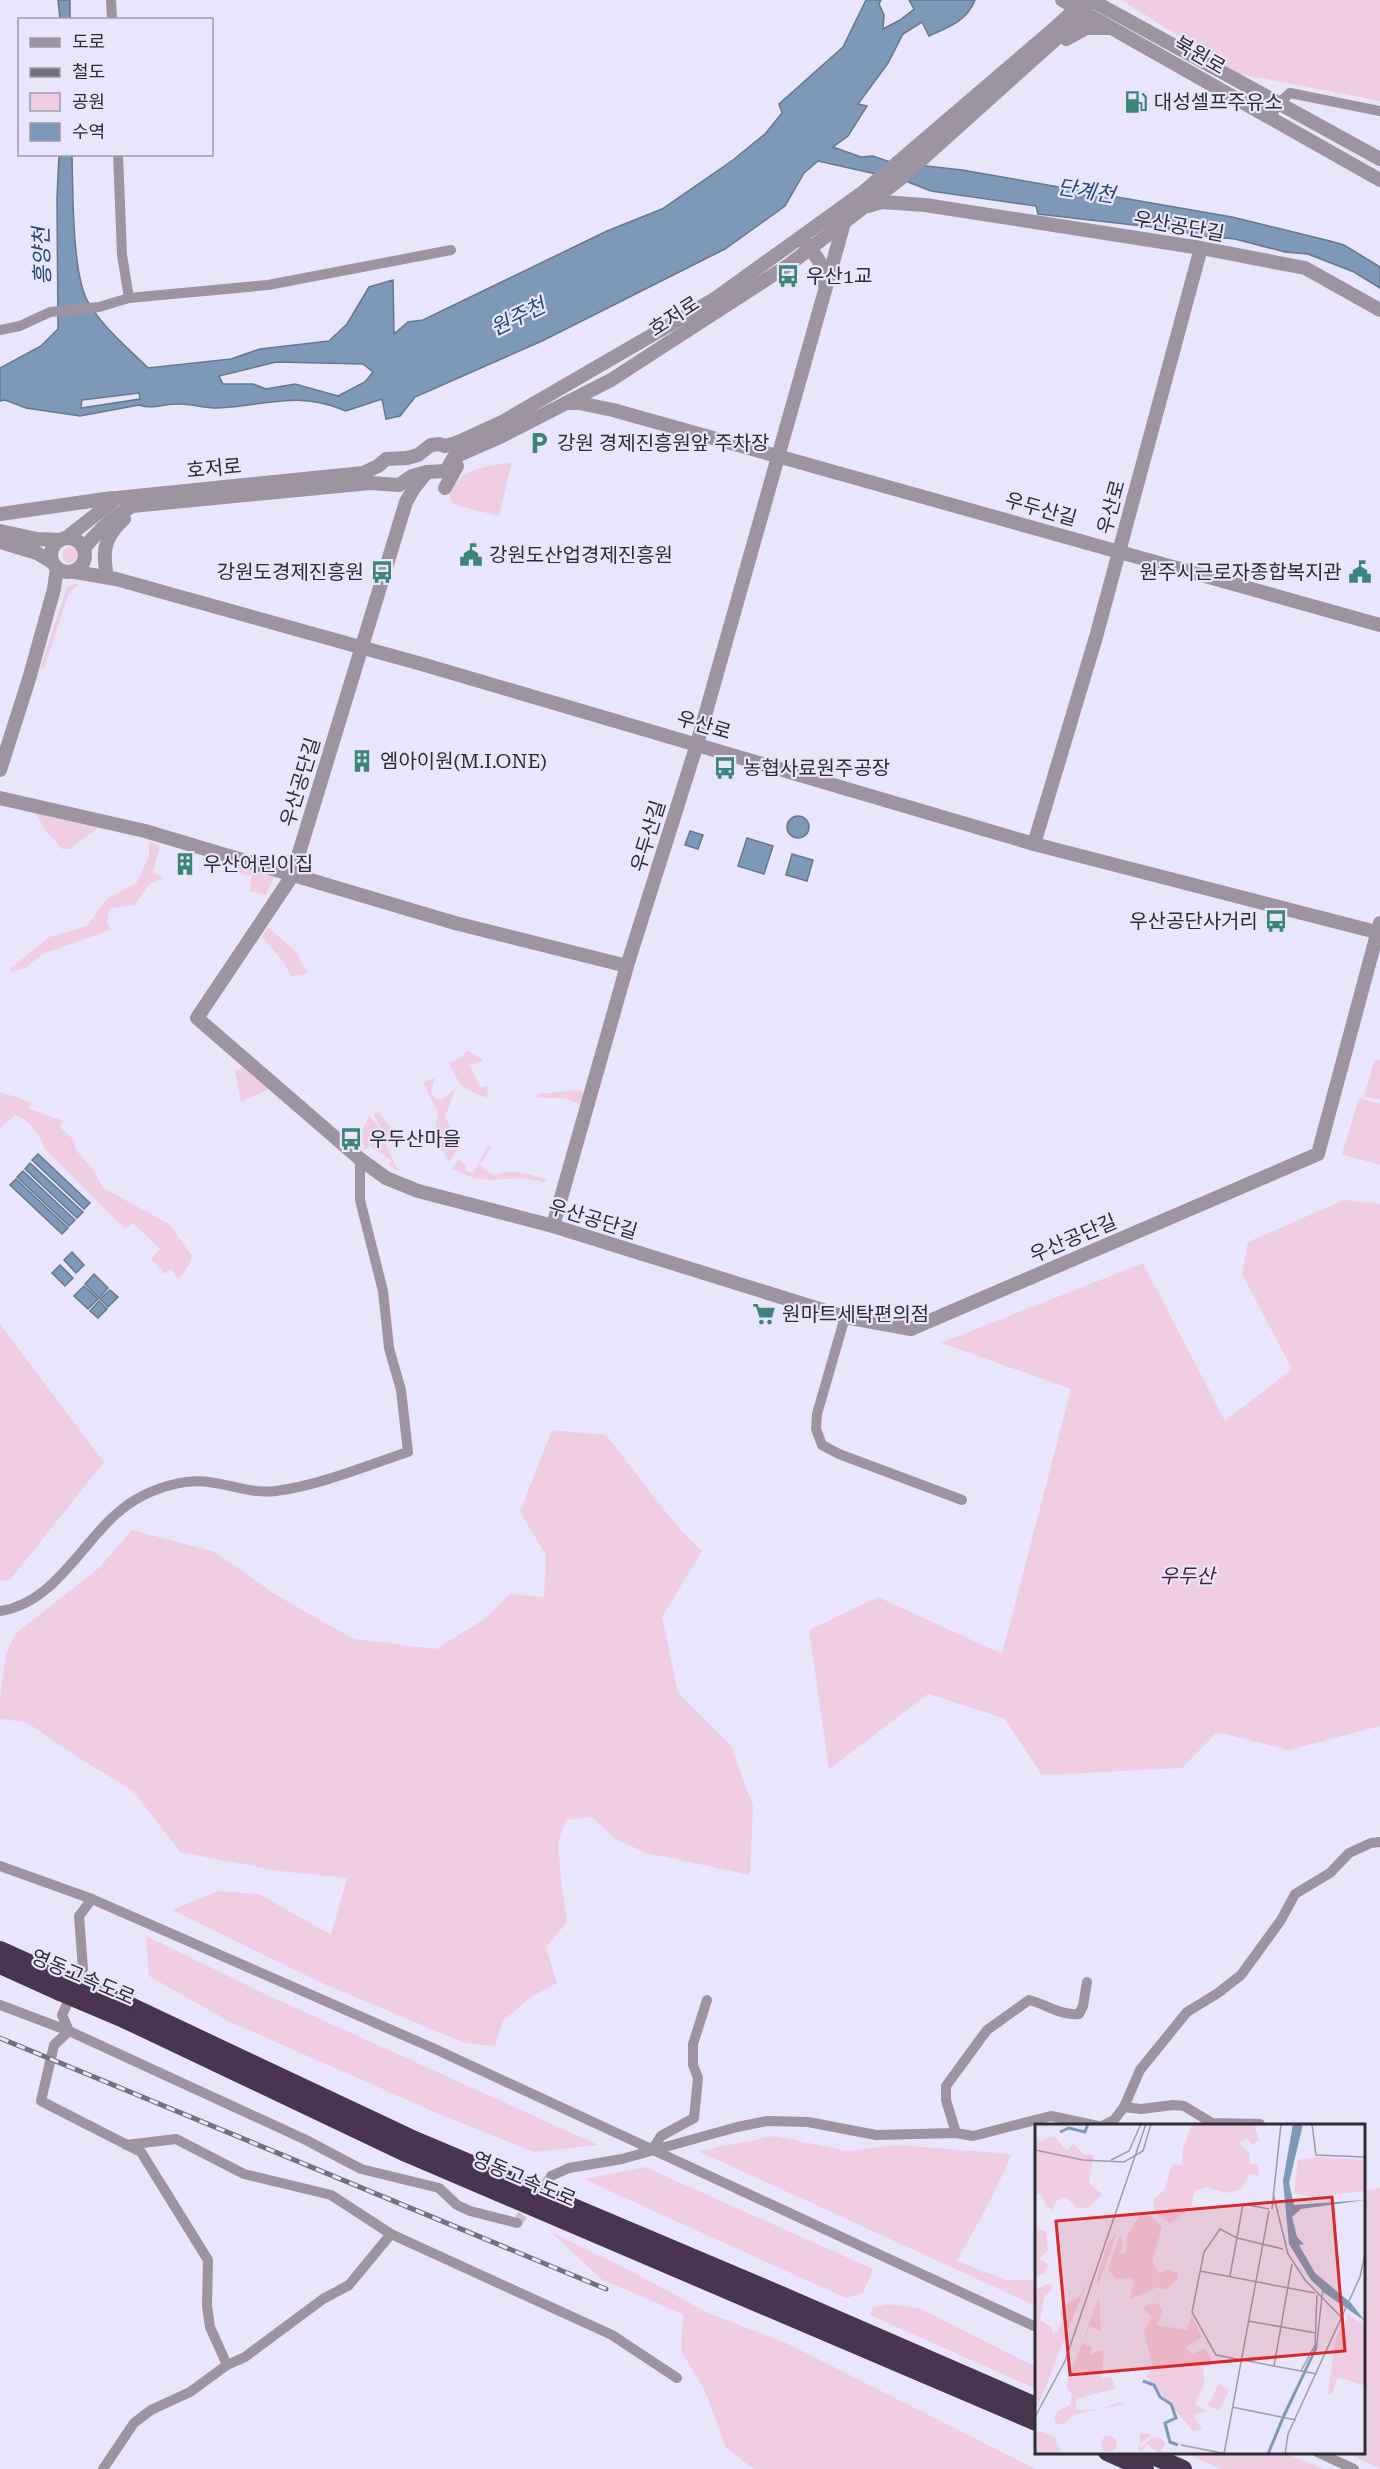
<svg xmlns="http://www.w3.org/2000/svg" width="1380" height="2469" font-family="'Roboto Serif','Noto Sans KR',serif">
<rect width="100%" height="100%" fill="#e9e5fb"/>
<!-- green -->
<g fill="#efcee4">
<polygon points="1121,0 1380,0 1380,101 1240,74"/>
<path d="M 512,462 L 499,516 L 458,506 L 451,502 C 449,496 450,494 453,488 C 463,466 490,467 512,462 Z"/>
<circle cx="70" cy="555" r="8"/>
<polygon points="75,584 78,585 68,595 44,669 40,669 67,587"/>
<polygon points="33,810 98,828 70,849 62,849 47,832"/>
<polygon points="149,842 160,845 153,873 164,878 149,884 135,905 112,908 109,910 107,921 111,930 44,953 24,969 12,972 10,969 49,937 87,926 107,899 137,882 149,856"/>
<polygon points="234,866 274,877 266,895 249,891 252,876 233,872"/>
<polygon points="268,927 299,955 301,964 309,971 303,975 290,976 285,964 262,937"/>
<path d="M 467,1051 L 482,1059 L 482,1061 L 470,1065 L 480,1087 L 488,1085 L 487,1098 C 461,1088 461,1088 449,1063 L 461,1057 Z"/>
<polygon points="1375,1059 1380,1060 1380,1100 1364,1096"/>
<polygon points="244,1066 269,1089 241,1102 235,1071"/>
<polygon points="435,1078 431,1091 435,1099 442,1100 454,1089 455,1090 445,1117 455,1135 458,1149 449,1162 434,1135 438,1113 423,1082"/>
<polygon points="577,1090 584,1092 580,1104 564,1098 536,1098 537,1094"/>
<path d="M 0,1092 L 31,1102 L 29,1109 L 64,1121 L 60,1127 L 75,1141 L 75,1149 L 92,1168 L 103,1188 L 169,1224 L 192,1256 L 190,1263 L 179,1279 L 171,1269 L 165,1274 L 151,1259 L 160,1249 L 133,1223 L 125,1229 L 44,1148 C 42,1135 28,1119 15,1115 L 0,1128 Z"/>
<polygon points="1359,1098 1380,1104 1380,1165 1342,1154"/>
<polygon points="379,1112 393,1130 392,1136 387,1141 373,1114"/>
<path d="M 369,1116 L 376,1123 L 398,1171 L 389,1165 L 391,1160 L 370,1146 L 366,1149 C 358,1138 363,1127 369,1116 Z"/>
<path d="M 489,1144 L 491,1147 L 480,1165 C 497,1182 495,1171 514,1172 C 526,1173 537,1176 547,1180 L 544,1182 L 522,1178 L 490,1180 L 474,1178 L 452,1169 L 458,1159 L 467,1167 L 465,1170 L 473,1173 Z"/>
<polygon points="1344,1200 1380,1204 1380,1726 1289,1750 1217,1732 1182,1768 1042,1775 1004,1718 928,1694 829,1769 809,1630 878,1597 1002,1654 1071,1389 941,1343 1143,1263 1225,1421 1292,1369 1242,1274 1248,1242"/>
<polygon points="0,1324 104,1462 10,1580 0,1581"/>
<polygon points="552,1430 606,1435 677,1526 702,1551 662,1617 678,1693 731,1746 753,1806 750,1875 647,1853 615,1839 592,1817 566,1820 558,1842 562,1889 567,1922 546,1947 557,1983 531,1997 503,2021 495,2046 465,2043 324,1984 172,1910 218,1891 259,1894 331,1935 347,1878 279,1871 180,1852 133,1791 79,1758 26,1722 0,1719 0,1698 6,1654 15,1634 100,1567 132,1530 215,1552 276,1595 354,1639 436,1649 486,1618 510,1594 544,1597 546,1555 520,1512"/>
<polygon points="146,1936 265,1994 598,2145 534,2152 444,2116 230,2022 149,1976"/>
<polygon points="774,2136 848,2151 896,2145 1012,2154 990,2201 957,2261 1006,2280 1036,2280 1036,2306 698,2151"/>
<polygon points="645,2167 873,2269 863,2293 846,2298 583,2179"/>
<polygon points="1380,2188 1380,2469 1347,2453 1364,2452 1364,2190"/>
<polygon points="551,2232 633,2272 706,2312 786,2343 1036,2469 754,2469 726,2448 705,2391 681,2351 683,2314 601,2279"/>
<polygon points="888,2304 921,2309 1036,2367 1036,2389 870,2315 873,2307"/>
<polygon points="1184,2453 1284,2453 1324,2469 1222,2469"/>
</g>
<!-- water -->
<g fill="#7e99b7" stroke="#667890" stroke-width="1.5" fill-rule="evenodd">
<polygon points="58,0 70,0 70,19 60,19"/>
<path d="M 866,0 L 881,0 L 879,4 L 884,15 L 883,29 L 900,20 L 914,9 L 909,0 L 975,0 C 967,21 949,27 929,36 L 922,22 L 903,34 L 888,63 L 858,104 L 867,106 L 848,136 L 833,147 L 861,157 L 873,156 L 890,162 L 962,170 L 1232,217 L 1330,241 L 1344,245 L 1380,267 L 1380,288 L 1354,272 L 1308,254 L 1285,252 L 1235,239 L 1204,236 L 1169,229 L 1038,214 L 1036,206 L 931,191 L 903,180 L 818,161 L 804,173 L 785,206 L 725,249 L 542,341 L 415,397 L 400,416 L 386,419 L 382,399 L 346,411 C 295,390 267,406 217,408 C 204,408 192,404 180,404 C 165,403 153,410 139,405 L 80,416 L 26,408 L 5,400 L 0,401 L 0,368 L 41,346 L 58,329 L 57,198 L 59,155 L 72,155 C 73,190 72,271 87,300 C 102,327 127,347 148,368 L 231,359 L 260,349 L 329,341 L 347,324 L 369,287 L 393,280 L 394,334 L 408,322 L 423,320 L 607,231 L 662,209 L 733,160 L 765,134 L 782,113 L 779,104 L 843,47 ZM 276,362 L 363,364 L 373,372 L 365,382 L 338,396 L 295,384 L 266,389 L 253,384 L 223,384 L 219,376 ZM 139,393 L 140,399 L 81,408 L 82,400 Z"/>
<circle cx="798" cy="827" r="11"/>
<polygon points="690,831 703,835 698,849 685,845"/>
<polygon points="747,838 773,846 764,874 738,866"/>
<polygon points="792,854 813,860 807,881 786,875"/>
<polygon points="38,1154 90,1203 84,1209 32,1160"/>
<polygon points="30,1163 83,1212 77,1218 25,1169"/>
<polygon points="23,1171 75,1220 69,1226 17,1177"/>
<polygon points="16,1179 68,1228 62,1234 10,1185"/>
<polygon points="72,1252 84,1265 76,1273 64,1260"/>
<polygon points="60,1265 73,1278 65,1286 52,1273"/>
<polygon points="94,1274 108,1288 99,1298 85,1284"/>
<polygon points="84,1286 98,1299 88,1309 74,1296"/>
<polygon points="110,1290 118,1297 108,1307 100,1299"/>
<polygon points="99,1301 107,1309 98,1318 90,1311"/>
</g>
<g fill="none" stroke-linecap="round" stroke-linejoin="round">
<!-- minor-tunnel -->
<polyline stroke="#c4c0d3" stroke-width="10" stroke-dasharray="10 5" stroke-linecap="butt" points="517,2223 551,2176"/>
<!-- minor -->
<g stroke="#9d93a1" stroke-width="10">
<polyline points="111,0 112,20"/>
<polyline points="1270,118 1279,103 1290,93 1380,111"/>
<polyline points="118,154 122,255 129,298"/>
<polyline points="0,330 20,326 50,312 99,307 129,298 268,285 451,250"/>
<polyline points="845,1317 817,1414 816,1429 822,1445 839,1454 962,1500"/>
<path d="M 0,1611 C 60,1603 87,1528 135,1500 C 157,1487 184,1479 209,1482 C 232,1485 253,1494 276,1491 C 321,1485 365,1466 408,1452 L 401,1390 L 389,1348 L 383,1291 L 360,1200 L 360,1159"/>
<polyline points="0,1866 92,1899 435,2049 1036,2327"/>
<polyline points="0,2005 69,2031 62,2015 83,1969 79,1916 92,1899"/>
<polyline points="1124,2107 1141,2109 1173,2105 1184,2106 1212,2123 1260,2124"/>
<polyline points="1102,2126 1114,2120 1124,2107 1140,2070 1187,2012 1218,1993 1241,1975 1281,1920 1295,1894 1330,1873 1349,1853 1371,1843 1380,1842"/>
<path d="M 956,2133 L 946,2100 L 946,2086 L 987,2030 L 1029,2000 C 1046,2004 1061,2016 1079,2014 L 1083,2006 L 1087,1982"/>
<polyline points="126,2145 176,2139 244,2174 331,2195 391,2234 612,2335 677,2378"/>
<polyline points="652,2150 661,2136 694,2118 698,2078 693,2065 693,2044 707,2000"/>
<polyline points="551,2176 569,2168 622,2159 737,2127 767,2121 808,2122 876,2135 956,2133 973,2136 1051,2116 1098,2126"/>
<polyline points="227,2365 210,2327 207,2306 208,2260 141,2152 41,2101 54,2045 69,2031 304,2139 361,2169 439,2188 457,2205 470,2211 517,2223"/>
<polyline points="1317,2452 1354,2469"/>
<polyline points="103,2469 134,2423 151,2410 190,2392 227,2365 245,2357 323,2299 349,2285 391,2234"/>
</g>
<!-- tertiary -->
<g stroke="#9d93a1" stroke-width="14">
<polyline points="1062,0 1380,180"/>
<polyline points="1091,0 1380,159"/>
<polyline points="1066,39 1086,28 1109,28"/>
<polyline points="868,206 882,202 925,205 1201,248 1305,268 1380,310"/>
<path d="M 805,243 C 818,259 823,261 824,283"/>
<polyline points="566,403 579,403 613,410 1380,625"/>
<polyline points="427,472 414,488 406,502 292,876 197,1018 360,1159 386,1178 418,1191 553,1226 845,1317 911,1329 1318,1154 1380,923"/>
<polyline points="445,488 457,466"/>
<polyline points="0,514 112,498"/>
<polyline points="0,531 37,539 60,540"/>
<circle cx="68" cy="555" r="17"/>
<polyline points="66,538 117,498 363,473 378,466 386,459 407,458 418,455 431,445 439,444 445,446 456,443 504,421 716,298 862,193 1057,26 1069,15 1077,0"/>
<polyline points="0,542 37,553 52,562"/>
<path d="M 84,548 C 98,531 112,517 132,506 L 370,483 L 399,485 L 412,476 L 427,472 L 446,471 L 454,457 L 502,436 L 611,380 L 790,264 L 899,180 L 1077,20 L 1090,0"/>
<path d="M 106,570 C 102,548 107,534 124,519"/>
<polyline points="75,572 116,579 425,665 1034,844 1380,933"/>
<polyline points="0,770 29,679 54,589 57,568"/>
<polyline points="0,798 145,831 455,923 627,966"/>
<polyline points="1034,844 1096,637 1201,248"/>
<polyline points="553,1226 627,966 697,744 844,223"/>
</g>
<!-- motorway -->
<g stroke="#4a3551" stroke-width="18">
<polyline points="0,1950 67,1980"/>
<polyline points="0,1965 60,1992"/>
<polyline points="128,2005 410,2138 781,2295 1036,2406"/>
<polyline points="126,2020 406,2153 1036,2422"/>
<polyline points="1107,2452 1145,2469"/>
<polyline points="1144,2452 1183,2469"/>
</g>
<!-- rail casing -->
<g stroke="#73707e" stroke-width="5">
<polyline id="rail" points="0,2038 606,2289"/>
</g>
<!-- rail -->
<use href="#rail" stroke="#e9e5fb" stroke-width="3" stroke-dasharray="9" stroke-linecap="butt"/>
<!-- motorway-bridge -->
<g stroke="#4a3551" stroke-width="18">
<polyline points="67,1980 128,2005"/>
<polyline points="60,1992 126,2020"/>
</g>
</g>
<!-- icons -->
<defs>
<g id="fuel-bare" transform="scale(1.8)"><path d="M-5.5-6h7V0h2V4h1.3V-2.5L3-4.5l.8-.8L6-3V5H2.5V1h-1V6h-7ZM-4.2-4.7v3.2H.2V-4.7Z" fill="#3d847d" stroke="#e9e5fb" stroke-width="2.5" paint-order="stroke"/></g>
<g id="bus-bare" transform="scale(1.8)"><path d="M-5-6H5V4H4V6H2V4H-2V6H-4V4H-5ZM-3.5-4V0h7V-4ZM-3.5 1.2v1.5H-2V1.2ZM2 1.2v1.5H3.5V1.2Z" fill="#3d847d" stroke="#e9e5fb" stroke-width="2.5" paint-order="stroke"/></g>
<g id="parking-bare" transform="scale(1.8)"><path d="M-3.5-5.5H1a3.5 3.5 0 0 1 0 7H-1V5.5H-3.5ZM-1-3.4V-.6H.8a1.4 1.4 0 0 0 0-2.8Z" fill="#3d847d" stroke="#e9e5fb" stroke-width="2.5" paint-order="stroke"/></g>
<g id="civic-bare" transform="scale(1.8)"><path d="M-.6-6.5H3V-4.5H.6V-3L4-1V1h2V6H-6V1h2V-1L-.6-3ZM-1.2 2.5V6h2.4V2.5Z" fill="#3d847d" stroke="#e9e5fb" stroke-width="2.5" paint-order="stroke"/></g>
<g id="building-bare" transform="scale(1.8)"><path d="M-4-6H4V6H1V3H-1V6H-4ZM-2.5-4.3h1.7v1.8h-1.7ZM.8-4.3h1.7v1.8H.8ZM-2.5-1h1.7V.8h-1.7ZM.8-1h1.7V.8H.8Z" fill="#3d847d" stroke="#e9e5fb" stroke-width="2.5" paint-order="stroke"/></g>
<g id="supermarket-bare" transform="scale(1.8)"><path d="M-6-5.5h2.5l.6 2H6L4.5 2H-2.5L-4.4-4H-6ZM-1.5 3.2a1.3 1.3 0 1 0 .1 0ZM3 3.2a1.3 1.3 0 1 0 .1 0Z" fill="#3d847d" stroke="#e9e5fb" stroke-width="2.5" paint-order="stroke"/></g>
</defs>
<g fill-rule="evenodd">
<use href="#fuel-bare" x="1136" y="102"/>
<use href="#bus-bare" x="788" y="276"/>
<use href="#parking-bare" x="539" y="443"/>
<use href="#civic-bare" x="471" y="555"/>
<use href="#bus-bare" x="382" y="572"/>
<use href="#civic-bare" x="1360" y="572"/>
<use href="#building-bare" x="362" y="761"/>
<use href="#bus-bare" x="725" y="768"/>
<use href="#building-bare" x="185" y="864"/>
<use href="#bus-bare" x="1276" y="921"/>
<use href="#bus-bare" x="351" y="1139"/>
<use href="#supermarket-bare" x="764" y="1314"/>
</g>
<g text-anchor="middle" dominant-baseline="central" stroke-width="4.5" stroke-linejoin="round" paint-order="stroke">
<!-- street labels -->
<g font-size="20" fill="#2e2c35" stroke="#e9e5fb">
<text transform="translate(1200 55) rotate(30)">북원로</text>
<text transform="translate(1179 226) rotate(10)">우산공단길</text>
<text transform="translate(674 316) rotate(-33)">호저로</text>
<text transform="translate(214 468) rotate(-5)">호저로</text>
<text transform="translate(1111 507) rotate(-75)">우산로</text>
<text transform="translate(1041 509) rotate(16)">우두산길</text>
<text transform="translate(704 725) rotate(16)">우산로</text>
<text transform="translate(300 782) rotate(-73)">우산공단길</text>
<text transform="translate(648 836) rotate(-73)">우두산길</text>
<text transform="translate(593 1219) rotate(17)">우산공단길</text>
<text transform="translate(1073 1238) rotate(-23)">우산공단길</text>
<text transform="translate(83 1977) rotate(23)">영동고속도로</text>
<text transform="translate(524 2179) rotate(23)">영동고속도로</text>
</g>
<!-- poi labels -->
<g font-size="20" fill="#2e2c35" stroke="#e9e5fb" text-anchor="start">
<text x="1154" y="102">대성셀프주유소</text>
<text x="806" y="276">우산1교</text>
<text x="557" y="443">강원 경제진흥원앞 주차장</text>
<text x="489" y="555">강원도산업경제진흥원</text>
<text x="364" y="572" text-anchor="end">강원도경제진흥원</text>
<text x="1342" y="572" text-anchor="end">원주시근로자종합복지관</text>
<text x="380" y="761">엠아이원(M.I.ONE)</text>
<text x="743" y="768">농협사료원주공장</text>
<text x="203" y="864">우산어린이집</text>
<text x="1258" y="921" text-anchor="end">우산공단사거리</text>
<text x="369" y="1139">우두산마을</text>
<text x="782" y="1314">원마트세탁편의점</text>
</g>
<!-- park labels -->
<g font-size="20" font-style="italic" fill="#491b3d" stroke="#e9e5fb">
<text x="1187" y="1576">우두산</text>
</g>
<!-- water labels -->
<g font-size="21" font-style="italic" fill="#234a74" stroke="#e9e5fb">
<text transform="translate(1086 191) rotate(9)">단계천</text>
<text transform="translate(42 256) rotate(-92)">흥양천</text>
<text transform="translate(518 317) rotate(-26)">원주천</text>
</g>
</g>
<!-- overview -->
<g transform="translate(1035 2124)">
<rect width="330" height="330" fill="#e9e5fb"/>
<path d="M 157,0 L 219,0 L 224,16 L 217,21 L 212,15 L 204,19 L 214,28 L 215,40 L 224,41 L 223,52 L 214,50 L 207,65 L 191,69 L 171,63 L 160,67 L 156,83 L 135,99 L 121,90 L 118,76 L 130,65 L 137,40 L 147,41 L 148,24 ZM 19,12 L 32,27 L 38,20 L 49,30 L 59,31 L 54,59 L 67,70 L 54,83 L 43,85 L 31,73 L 21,77 L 17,86 L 11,82 L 7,71 L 0,68 L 0,13 L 5,17 ZM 282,33 L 330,36 L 330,67 L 277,73 L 259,69 L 263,36 ZM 105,90 L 115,91 L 127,103 L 117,138 L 124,149 L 133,146 L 143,149 L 143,155 L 131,166 L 123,163 L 95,175 L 99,154 L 81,155 L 73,145 L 85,111 L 88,120 L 84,129 L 91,130 L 92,111 ZM 0,104 L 11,107 L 13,126 L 4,134 L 13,140 L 9,150 L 0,153 ZM 82,108 L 63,161 L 62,154 L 73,119 ZM 53,156 L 3,282 L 0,285 L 0,165 L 16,159 L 17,166 L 9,173 L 5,196 L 16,203 L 19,211 L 28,196 L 25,189 L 28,182 L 45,172 ZM 64,172 L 66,207 L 54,202 L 50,218 L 50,211 ZM 123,179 L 127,187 L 122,201 L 152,206 L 156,191 L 167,213 L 150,224 L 157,230 L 170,224 L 176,235 L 176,242 L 168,243 L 169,260 L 160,280 L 172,287 L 158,291 L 167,305 L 158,307 L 111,252 L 118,244 L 109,207 L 117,193 L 108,183 ZM 311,190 L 330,201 L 330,262 L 303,253 L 296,271 L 293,270 L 301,212 L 313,194 ZM 47,220 L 57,222 L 55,231 L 64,226 L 69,229 L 66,255 L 76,253 L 81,264 L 42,275 L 40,286 L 67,285 L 83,278 L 90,280 L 38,291 L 28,300 L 21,300 L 19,294 L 23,287 L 35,281 L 37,270 L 32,265 L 33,255 ZM 184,259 L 194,266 L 185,286 L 173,282 ZM 6,307 L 20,313 L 26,330 L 0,330 L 0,310 ZM 105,309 L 117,311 L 105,320 L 106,324 L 119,312 L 127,315 L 130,320 L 125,330 L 112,320 L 104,330 ZM66 320a8 8 0 1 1 16 0a8 8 0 1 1-16 0Z" fill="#efcee4"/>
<path d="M 258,0 L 268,0 L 254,59 L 259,81 L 330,76 L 266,85 L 257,93 L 262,113 L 269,120 L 264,121 L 280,149 L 316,179 L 330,197 L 288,168 L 282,225 L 251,291 L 248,290 L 281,221 L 287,166 L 276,156 L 254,120 L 248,57 Z" fill="#7e99b7"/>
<path fill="none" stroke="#7e99b7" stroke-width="3" d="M 25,8 L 34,4 L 50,8 L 53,0M 108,257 L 119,261 L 125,273 L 136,280 L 141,294 L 130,299 L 135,318 L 143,321M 233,330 L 250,289"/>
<path fill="none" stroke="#9e9bac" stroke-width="1.5" d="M 277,0 L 281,31 L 330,33M 0,26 L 48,36 L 89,38 L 108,27 L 116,0M 76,36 L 94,27 L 106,0M 238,69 L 253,130 L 270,156 L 306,193M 237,85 L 246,0M 248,125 L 202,114 L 185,105 L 169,128 L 157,188 L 181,231 L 282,250M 165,147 L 280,169M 195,152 L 208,80 L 234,85M 213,197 L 281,209M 239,242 L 257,140M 266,247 L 280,221 L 282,171M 197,283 L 261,296M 0,293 L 30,237 L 111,0M 146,321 L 192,330M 189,330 L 234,87M 250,330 L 253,310 L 325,153 L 330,130"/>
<path fill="#d62828" fill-opacity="0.15" stroke="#d62828" stroke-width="3" d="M 297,73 L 310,227 L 35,251 L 21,97 Z"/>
<rect width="330" height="330" fill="none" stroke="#2e2c35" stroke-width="3"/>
</g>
<!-- legend -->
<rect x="18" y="18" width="195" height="138" fill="#e9e5fb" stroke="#9e9bac" stroke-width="1.5"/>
<rect x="30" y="38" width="30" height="9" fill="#9d93a1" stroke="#9e9bac" stroke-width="1.5"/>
<text x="72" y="48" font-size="18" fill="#2e2c35">도로</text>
<rect x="30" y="68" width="30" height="9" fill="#73707e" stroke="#9e9bac" stroke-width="1.5"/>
<text x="72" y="78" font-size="18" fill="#2e2c35">철도</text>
<rect x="30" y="93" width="30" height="18" fill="#efcee4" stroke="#9e9bac" stroke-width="1.5"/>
<text x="72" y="108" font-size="18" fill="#2e2c35">공원</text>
<rect x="30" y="123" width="30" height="18" fill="#7e99b7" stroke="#9e9bac" stroke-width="1.5"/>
<text x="72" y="138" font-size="18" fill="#2e2c35">수역</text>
</svg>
